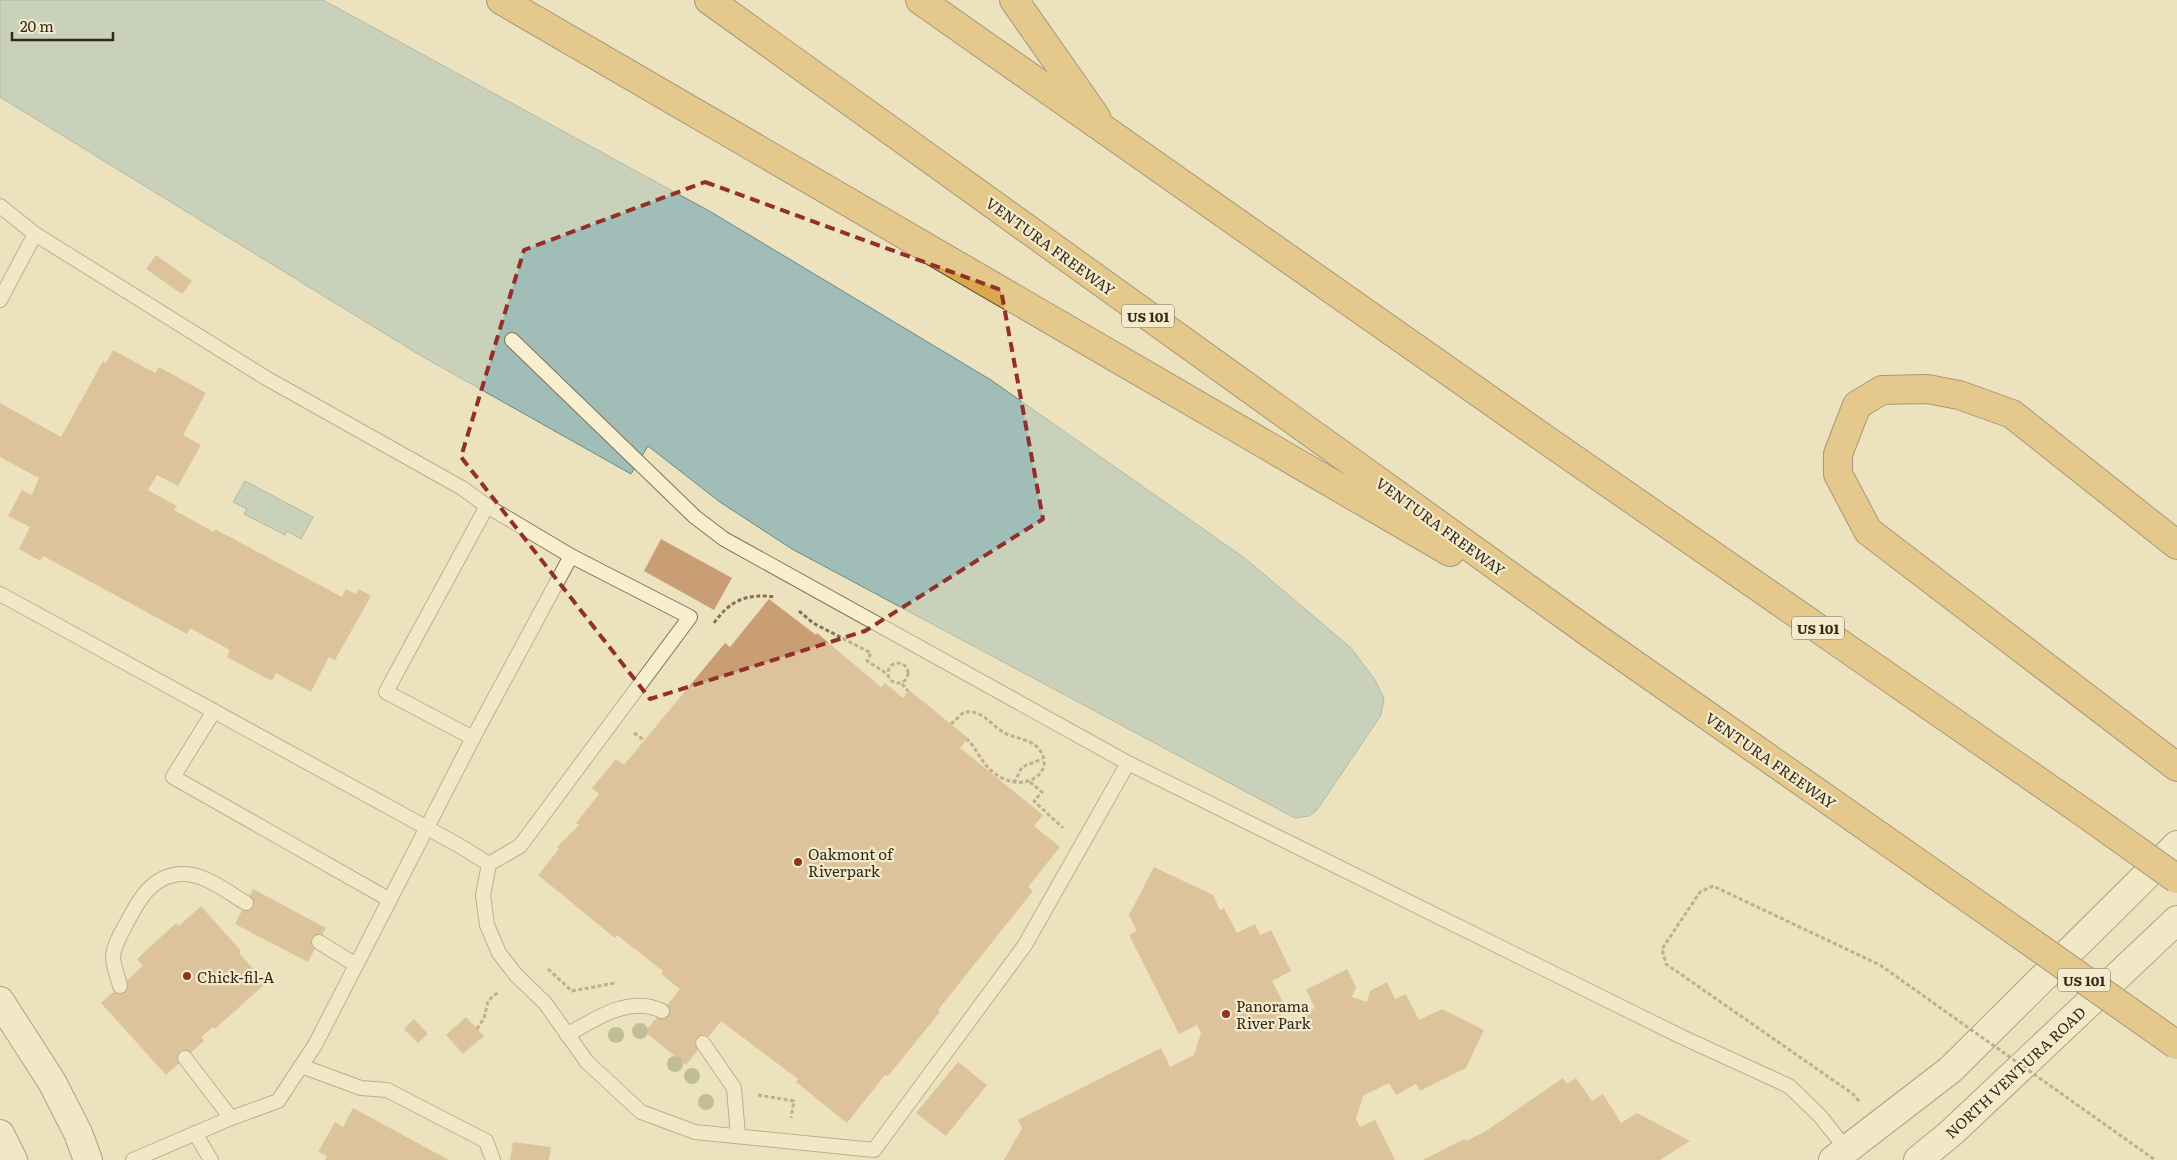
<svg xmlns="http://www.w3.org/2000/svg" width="2177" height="1160" font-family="Literata,serif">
<rect width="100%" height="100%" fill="#ece2bd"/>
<!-- water -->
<g fill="#a1bdb7" stroke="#698a85">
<polygon points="0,0 323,0 711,212 991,380 1246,559 1351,648 1375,680 1384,699 1381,715 1317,810 1309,816 1295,818 792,549 720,502 648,446 631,474 418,354 0,97"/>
<polygon points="245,481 313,517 301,539 287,531 285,535 244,514 247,509 233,502"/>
</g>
<!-- building -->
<g fill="#c99e74">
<polygon points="156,255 192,281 182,294 146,269"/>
<polygon points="113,350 155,373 159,367 206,393 183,435 201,445 178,486 157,475 148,490 177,506 174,510 214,532 215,529 342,597 346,589 356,594 359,589 371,596 335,660 329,657 311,692 276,673 272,681 227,657 230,650 190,628 187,634 43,556 40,561 19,549 30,527 8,516 22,490 32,495 39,478 0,457 0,403 61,437 103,361 106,363"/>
<polygon points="661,539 732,578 714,610 644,571"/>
<polygon points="769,599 816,635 817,633 881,687 885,683 903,698 909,690 968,738 960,748 1043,815 1034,826 1060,847 1028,887 1033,891 938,1010 940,1012 888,1076 885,1075 847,1123 796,1082 798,1079 721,1021 686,1065 645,1032 680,989 661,974 663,971 617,935 615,938 538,875 559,849 557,847 579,825 576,823 599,794 592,788 616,759 624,765 725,643 730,647"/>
<polygon points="1154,867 1213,895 1220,910 1224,908 1237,933 1255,924 1260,935 1271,930 1291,971 1272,981 1285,1006 1281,1016 1303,1024 1306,1012 1315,1008 1306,990 1347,969 1356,987 1352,997 1367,1002 1370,991 1387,982 1395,999 1406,994 1419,1020 1442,1009 1484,1030 1466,1068 1420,1091 1416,1084 1396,1095 1389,1083 1363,1096 1356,1119 1360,1127 1375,1120 1395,1160 1004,1160 1022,1128 1018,1120 1161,1048 1170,1067 1194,1055 1201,1033 1197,1025 1179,1034 1129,935 1137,931 1129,915"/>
<polygon points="253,889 326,928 308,962 235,924"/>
<polygon points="201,906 241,951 239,953 266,983 215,1029 213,1027 201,1037 204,1041 166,1075 101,1003 143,966 137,959 176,923 179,926"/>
<polygon points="466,1017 484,1036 463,1054 446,1035"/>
<polygon points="414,1019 428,1034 418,1043 404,1029"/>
<polygon points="958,1062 987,1085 946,1136 916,1113"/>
<polygon points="1563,1078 1567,1084 1576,1078 1592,1101 1603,1094 1621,1123 1637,1113 1690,1141 1660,1160 1423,1160 1464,1139 1466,1141 1486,1131"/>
<polygon points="353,1108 449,1160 325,1160 327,1156 318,1152 335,1122 343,1127"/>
<polygon points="513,1142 551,1147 549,1160 510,1160"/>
</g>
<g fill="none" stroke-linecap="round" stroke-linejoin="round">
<!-- service casing -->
<g stroke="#837257" stroke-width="16">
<g id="service">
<polyline points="0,206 35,234 0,300"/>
<polyline points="35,234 266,378 462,488 487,506 571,556 473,738 386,692 487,506"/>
<polyline points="512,340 695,517 724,539 1128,763"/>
<polyline points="0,594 460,846 489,864 483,895 487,925 499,953 516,975 545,1003 587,1062 641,1112 695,1132 874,1150 1025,945 1128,763 1682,1037 1789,1086 1820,1116 1847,1150"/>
<polyline points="214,711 173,777 390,900"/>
<polyline points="489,864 520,846 690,617 571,556"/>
<polyline points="319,942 356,965"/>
<path d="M 120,986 C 118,977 113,966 113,956 C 114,946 119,937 124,928 C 137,903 151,874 183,874 C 206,874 227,892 246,903"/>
<path d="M 567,1035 C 595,1019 629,995 662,1011"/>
<polyline points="703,1043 734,1088 738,1136"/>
<polyline points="185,1058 231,1118"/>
<polyline points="301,1066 361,1088 387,1090 486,1141 493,1160"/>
<polyline points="195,1133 211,1160"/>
<polyline points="133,1160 231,1118 278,1101 315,1045 473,738"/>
</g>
</g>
<!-- secondary casing -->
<g stroke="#65533b" stroke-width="30">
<g id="secondary">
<polyline points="0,1001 52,1082 78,1133 88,1160"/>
<polyline points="0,1134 13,1160"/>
<polyline points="1833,1160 1950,1070 2177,845"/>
<polyline points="1918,1160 1951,1133 2177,920"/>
</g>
</g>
<!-- motorway casing -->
<g stroke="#50402c" stroke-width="30">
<g id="motorway">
<polyline points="501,0 1450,552"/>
<polyline points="709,0 1588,632 1991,914"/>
<polyline points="920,0 1545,439 2090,817"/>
<polyline points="1014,0 1096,117"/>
<polyline points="2177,545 2012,414 1959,395 1927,389 1882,390 1857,405 1838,454 1838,474 1868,531 2177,767"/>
</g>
</g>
<!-- path -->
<g stroke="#837257" stroke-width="3" stroke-dasharray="4 2.5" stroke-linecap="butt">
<polyline points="799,611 813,623 871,653 867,661 886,673"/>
<path d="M 714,623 C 730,600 748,593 775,597"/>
<circle cx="898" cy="673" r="10"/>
<polyline points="902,684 908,691"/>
<path d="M 951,724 L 964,712 C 981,710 988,721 1000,730 C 1011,739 1028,737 1038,748 C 1059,771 1023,797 993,772 C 982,764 977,749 967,739"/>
<polyline points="634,733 644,740"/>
<polyline points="1030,782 1042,792 1034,801 1063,828"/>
<polyline points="1014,783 1022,767 1042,759"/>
<polyline points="548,969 572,991 615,983"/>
<polyline points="477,1029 484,1018 488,1001 498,992"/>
<polyline points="758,1095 794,1101 791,1118"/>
<polyline points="1859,1101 1853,1094 1666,964 1662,949 1700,892 1713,886 1880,965"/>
</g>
<!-- service -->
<use href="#service" stroke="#f7efd0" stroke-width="14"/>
<!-- secondary -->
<use href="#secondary" stroke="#f7efd0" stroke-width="28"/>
<!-- motorway -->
<use href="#motorway" stroke="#dba84e" stroke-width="28"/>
<!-- motorway-bridge casing -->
<g stroke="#50402c" stroke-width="30" stroke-linecap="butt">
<g id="motorway-bridge">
<polyline points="2090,817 2177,879"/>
<polyline points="1991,914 2177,1045"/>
</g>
</g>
<!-- path-bridge -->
<polyline stroke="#837257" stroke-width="3" stroke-dasharray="4 2.5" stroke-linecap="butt" points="1880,965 2155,1160"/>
<!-- motorway-bridge -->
<use href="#motorway-bridge" stroke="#dba84e" stroke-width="28"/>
</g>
<!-- trees -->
<g fill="#8d9168">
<circle cx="640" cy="1031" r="8"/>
<circle cx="616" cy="1035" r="8"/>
<circle cx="675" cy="1064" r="8"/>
<circle cx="692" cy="1076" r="8"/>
<circle cx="706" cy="1102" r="8"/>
</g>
<!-- marked area -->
<path d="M0 0H2177V1160H0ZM 705,182 L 1001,290 L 1043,519 L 865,631 L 650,699 L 461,457 L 524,250 Z" fill="#ece2bd" fill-opacity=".55" fill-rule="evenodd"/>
<path fill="none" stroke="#903029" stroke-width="4" stroke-dasharray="10 6" stroke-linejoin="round" d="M 705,182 L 1001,290 L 1043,519 L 865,631 L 650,699 L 461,457 L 524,250 Z"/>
<!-- markers -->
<g fill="#903029" stroke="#f4ebcd" stroke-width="2">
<circle cx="798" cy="862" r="5"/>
<circle cx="187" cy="976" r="5"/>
<circle cx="1226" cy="1014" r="5"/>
</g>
<g text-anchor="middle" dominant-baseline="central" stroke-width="4.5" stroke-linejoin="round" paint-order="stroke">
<!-- shield labels -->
<g fill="#f4ebcd" stroke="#6d6350" stroke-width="1">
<rect x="1122" y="304.5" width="52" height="23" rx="4"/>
<rect x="1792" y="616.5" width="52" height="23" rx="4"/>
<rect x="2058" y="968.5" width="52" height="23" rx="4"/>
</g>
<g font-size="14" font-weight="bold" fill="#33291b">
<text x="1148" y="316">US 101</text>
<text x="1818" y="628">US 101</text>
<text x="2084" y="980">US 101</text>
</g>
<!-- street labels -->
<g font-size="15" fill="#33291b" stroke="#f4ebcd">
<text transform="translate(1051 246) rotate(36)">VENTURA FREEWAY</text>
<text transform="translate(1441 526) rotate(36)">VENTURA FREEWAY</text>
<text transform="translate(1771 760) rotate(35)">VENTURA FREEWAY</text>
<text transform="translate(2015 1072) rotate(-43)">NORTH VENTURA ROAD</text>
</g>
<!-- poi labels -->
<g font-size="15" fill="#33291b" stroke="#f4ebcd" text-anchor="start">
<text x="808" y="853">Oakmont of<tspan x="808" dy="17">Riverpark</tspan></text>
<text x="197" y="976">Chick-fil-A</text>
<text x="1236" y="1005">Panorama<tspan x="1236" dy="17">River Park</tspan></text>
</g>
</g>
<!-- scale -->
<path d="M12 32v8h101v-8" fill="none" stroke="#33291b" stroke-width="2.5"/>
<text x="20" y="32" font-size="15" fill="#33291b" stroke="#f4ebcd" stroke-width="4" paint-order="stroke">20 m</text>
</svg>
